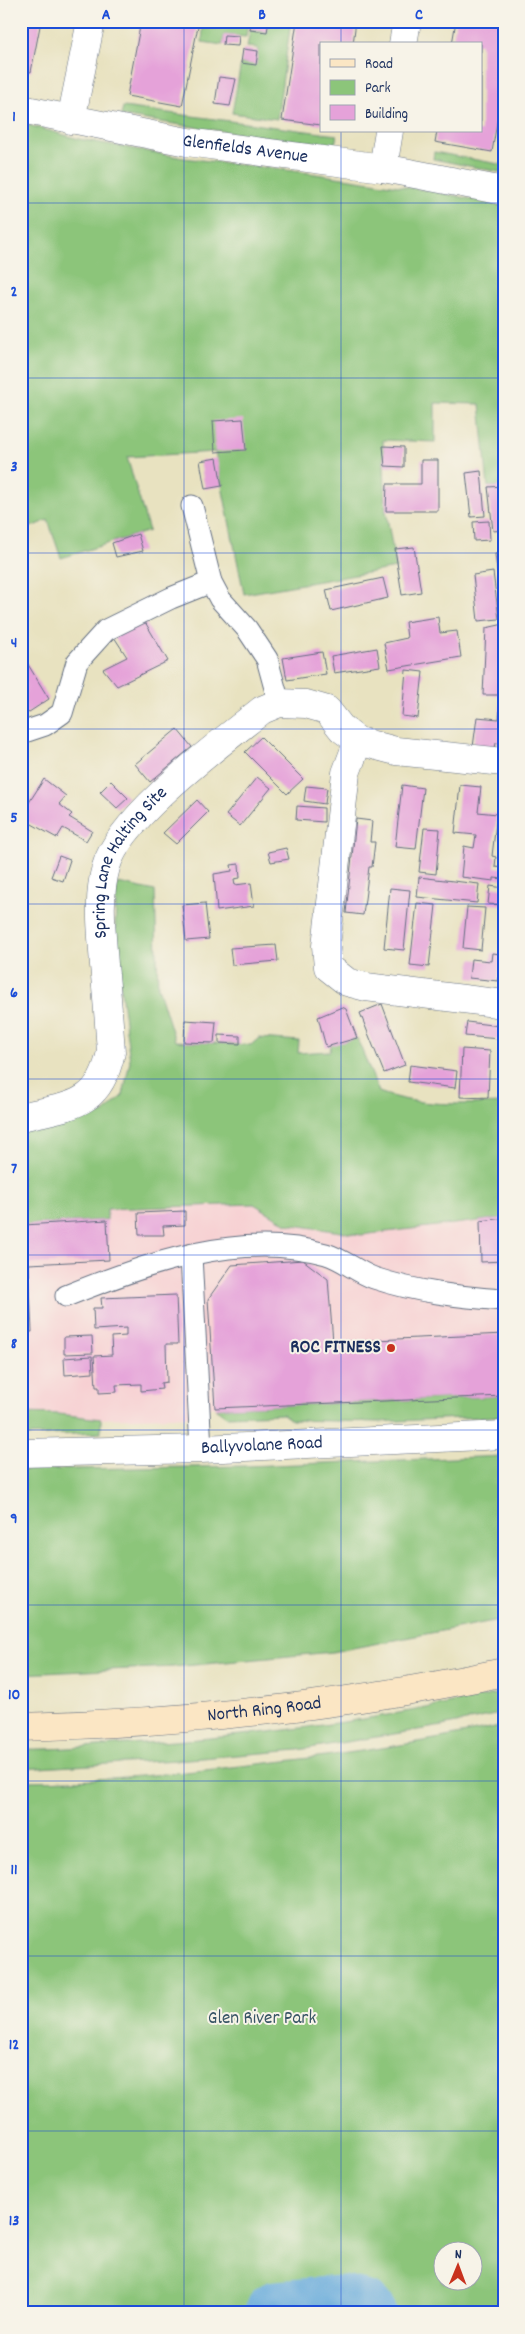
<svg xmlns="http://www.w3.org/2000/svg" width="525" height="2334" font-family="Dekko,sans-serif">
<rect width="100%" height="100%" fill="#f7f3e8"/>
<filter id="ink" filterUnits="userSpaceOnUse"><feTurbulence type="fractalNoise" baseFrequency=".02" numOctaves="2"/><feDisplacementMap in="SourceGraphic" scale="10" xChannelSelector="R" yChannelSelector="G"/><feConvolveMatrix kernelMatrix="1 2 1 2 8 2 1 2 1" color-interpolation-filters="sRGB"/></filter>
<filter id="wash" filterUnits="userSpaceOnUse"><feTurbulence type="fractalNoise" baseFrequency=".0096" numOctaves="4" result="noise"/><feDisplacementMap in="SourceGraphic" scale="20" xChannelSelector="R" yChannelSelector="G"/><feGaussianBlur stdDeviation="1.12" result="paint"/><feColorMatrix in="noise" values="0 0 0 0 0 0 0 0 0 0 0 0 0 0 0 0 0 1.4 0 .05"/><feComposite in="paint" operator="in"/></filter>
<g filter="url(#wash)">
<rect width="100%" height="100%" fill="#e8e2c0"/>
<!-- built -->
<polygon fill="#f7cfd2" points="254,1204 287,1224 437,1227 504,1218 504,1396 199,1408 199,1415 173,1417 101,1419 59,1414 21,1413 21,1232 24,1225 107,1220 107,1209"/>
<!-- green -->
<g fill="#8cc57a" stroke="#547a6c" fill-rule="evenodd">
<polygon points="223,21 248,21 246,37 224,35 223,45 202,42 203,28 221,29"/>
<polygon points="269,21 291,21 277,119 232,113 241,63 256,64 258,48 247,47 250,30 267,32"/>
<polygon points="123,107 337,135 335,144 254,136 121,116"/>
<polygon points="21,123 79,139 184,158 302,172 433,191 504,206 504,486 488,487 480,404 435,403 435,442 383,440 386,511 396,568 244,594 215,452 127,457 149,531 61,558 48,520 21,531"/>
<polygon points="434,152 504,165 504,173 433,159"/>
<path d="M 118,883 L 155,891 L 158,987 L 175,1041 L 251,1045 L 259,1038 L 299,1041 L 298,1053 L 330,1051 L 331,1045 L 357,1038 L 379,1092 C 418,1107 462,1104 504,1103 L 504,1218 L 361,1235 L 287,1224 L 254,1204 L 107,1209 L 107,1220 L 25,1225 L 24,1232 L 21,1232 L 21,1132 L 104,1113 L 123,1095 L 130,1061 L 115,943 L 116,893 Z"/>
<polygon points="504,1396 504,1416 377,1422 291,1420 283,1414 226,1416 215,1408"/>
<polygon points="21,1413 59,1414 101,1419 101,1433 21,1436"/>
<polygon points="504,1456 504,1619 332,1652 173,1667 21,1674 21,1470 247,1466"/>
<path d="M 504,1692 L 504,1713 L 442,1726 L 298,1750 L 177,1760 L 21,1769 L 21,1749 C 57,1750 92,1746 128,1744 C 254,1737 380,1720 504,1692 Z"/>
<path d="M 504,1725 L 504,2313 L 21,2313 L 21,1781 C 97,1781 174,1774 249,1765 C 334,1756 420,1744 504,1725 ZM 442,2252 L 472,2252 L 472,2282 L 442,2282 Z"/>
</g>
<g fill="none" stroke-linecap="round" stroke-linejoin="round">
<!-- river -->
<polyline stroke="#66aadb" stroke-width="65" points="277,2313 342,2308 363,2313"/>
</g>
<g id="blocks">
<!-- building -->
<g fill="#e5a2d9">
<polygon points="21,21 41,21 31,72 21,70"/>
<polygon points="141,21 199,21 182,106 127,96"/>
<polygon points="251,21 269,21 267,32 250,30"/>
<polygon points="297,21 356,21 353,44 321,44 321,125 282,120"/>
<polygon points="456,21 504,21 504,81 492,152 435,142 437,131 481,131 481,44 452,44"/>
<polygon points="224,35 239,36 238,46 223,45"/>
<polygon points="243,49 258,51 256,65 241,63"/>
<polygon points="219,77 236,79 230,106 215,104"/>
<polygon points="243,419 246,450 215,452 213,421"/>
<polygon points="383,446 404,447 404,467 385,466"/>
<polygon points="217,458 222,486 205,489 200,461"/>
<polygon points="421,460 438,460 438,511 386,511 387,484 421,484"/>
<polygon points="481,471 485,516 471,517 466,473"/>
<polygon points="504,486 504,530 493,531 488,487"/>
<polygon points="489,521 490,540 474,541 473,522"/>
<polygon points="138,534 143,551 116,557 112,543"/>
<polygon points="414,547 421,592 402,595 395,549"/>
<polygon points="504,553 504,610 502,611 495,554"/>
<polygon points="493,572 499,619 478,621 473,575"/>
<polygon points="383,578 388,598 331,611 326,590"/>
<polygon points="438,617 440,633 457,631 461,657 389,669 384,643 407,638 405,622"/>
<polygon points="145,622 168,661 117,686 103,669 127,657 114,637"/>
<polygon points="504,624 504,677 501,695 483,695 486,628"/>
<polygon points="377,648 380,666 334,673 331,656"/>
<polygon points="322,652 326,674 287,680 283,658"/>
<polygon points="21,653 49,699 23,716 21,713"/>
<polygon points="406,670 423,672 418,718 402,716"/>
<polygon points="501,695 504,695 504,744 496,743 495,749 473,747 477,717 499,719"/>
<polygon points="177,729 192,747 150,782 135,764"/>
<polygon points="261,737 303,779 287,794 245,752"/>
<polygon points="257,777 271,788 240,826 226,815"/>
<polygon points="44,779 66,796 59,804 72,814 69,817 92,831 86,841 63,828 57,838 21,818 21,815"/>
<polygon points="111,781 128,798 117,808 100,792"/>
<polygon points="402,785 423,788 416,849 395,847"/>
<polygon points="460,785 481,787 478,812 497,814 492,856 496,857 495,867 504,868 504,879 494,878 494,881 461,877 464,846 474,848 476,835 455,833"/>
<polygon points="306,786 327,788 325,804 304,801"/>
<polygon points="197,800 208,812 176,844 163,833"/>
<polygon points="297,806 324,808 324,822 296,820"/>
<polygon points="356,819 372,821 370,842 375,842 372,867 369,867 363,915 346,913"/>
<polygon points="424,828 440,829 436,874 419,872"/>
<polygon points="286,848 289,859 271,862 268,852"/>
<polygon points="59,856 70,860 63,881 51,877"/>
<polygon points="239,864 240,878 234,879 235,885 251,883 254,906 217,911 214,874 232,871 231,865"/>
<polygon points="419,877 479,884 477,903 417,897"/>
<polygon points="490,886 504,888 504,905 488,904"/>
<polygon points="390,888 410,890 404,950 384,948"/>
<polygon points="205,903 209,939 186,941 182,905"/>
<polygon points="417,903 436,905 429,967 410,965"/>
<polygon points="467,907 485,908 481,950 463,948"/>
<polygon points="276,945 278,961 232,965 230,948"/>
<polygon points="492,953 501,954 498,981 469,978 471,959 491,961"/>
<polygon points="382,1004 405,1065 384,1073 360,1013"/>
<polygon points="342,1007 346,1009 357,1038 326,1047 318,1017"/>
<polygon points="185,1020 216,1022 214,1043 184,1042"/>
<polygon points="467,1022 500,1026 499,1039 465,1036"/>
<polygon points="219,1035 240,1036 240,1044 219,1043"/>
<polygon points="462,1049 490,1051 488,1098 460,1097"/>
<polygon points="410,1065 457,1071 455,1088 408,1082"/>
<polygon points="185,1211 185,1225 163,1226 164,1235 139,1235 138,1213"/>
<polygon points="504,1218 504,1261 481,1262 480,1221"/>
<polygon points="107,1220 109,1260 29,1264 32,1332 21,1332 21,1232 24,1232 24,1225"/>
<polygon points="303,1260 328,1279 333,1342 504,1334 504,1396 215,1408 208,1299 232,1265"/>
<polygon points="176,1295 178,1344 166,1344 167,1382 161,1383 162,1389 141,1391 141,1384 116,1385 117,1392 99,1393 99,1387 96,1387 94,1356 112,1355 111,1337 126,1336 126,1328 94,1330 93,1308 102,1308 101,1298"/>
<polygon points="92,1336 93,1353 64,1354 64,1337"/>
<polygon points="92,1356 93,1373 65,1375 64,1358"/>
</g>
</g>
</g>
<g filter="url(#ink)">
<use href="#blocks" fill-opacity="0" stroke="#636e80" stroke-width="1"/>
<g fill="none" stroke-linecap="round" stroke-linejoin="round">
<!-- lane casing -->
<g stroke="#636e80" stroke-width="23">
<g id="lane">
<polyline points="192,506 211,582 220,599 247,629 267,659 279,703"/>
<polyline points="21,733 45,725 62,713 77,662 106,630 171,598 211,582"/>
<polyline points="191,1255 201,1449"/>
<path d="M 66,1296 C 146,1264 239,1230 326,1254 C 343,1259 357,1272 374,1278 C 416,1292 460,1297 504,1300"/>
</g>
</g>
<!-- street casing -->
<g stroke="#636e80" stroke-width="29">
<g id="street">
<polyline points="403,44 407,21"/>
<path id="s1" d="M 21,109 L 187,142 L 383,168 L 504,191"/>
<polyline points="71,120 91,21"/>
<polyline points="383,168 389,131"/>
<polyline points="358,741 346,773 326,946 328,967 347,982 366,987 504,1004"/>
<path id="s2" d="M 21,1117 C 70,1105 99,1108 111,1052 C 109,1023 107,994 104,965 C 102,933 97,898 106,867 C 119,818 221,743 262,710 L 279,703 L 306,704 L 327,710 L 342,729 L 358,741 L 396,751 L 504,762"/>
<path id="s3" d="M 21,1453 L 201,1449 L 504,1435"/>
</g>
</g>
<!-- secondary casing -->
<g stroke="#636e80" stroke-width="29">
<g id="secondary">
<path id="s4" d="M 21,1727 C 184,1723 345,1706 504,1672"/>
</g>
</g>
<!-- lane -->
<use href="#lane" stroke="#fff" stroke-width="21"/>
<!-- street -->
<use href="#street" stroke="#fff" stroke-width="28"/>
<!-- secondary -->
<use href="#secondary" stroke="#fbe6c4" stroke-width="28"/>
</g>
</g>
<!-- grid -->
<path fill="none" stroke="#1d4ed8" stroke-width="1" stroke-opacity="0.55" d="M 184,21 L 184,2313M 341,21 L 341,44M 341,131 L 341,2313M 21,203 L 504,203M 21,378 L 504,378M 21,553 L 504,553M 21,729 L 504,729M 21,904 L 504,904M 21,1079 L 504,1079M 21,1255 L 504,1255M 21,1430 L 504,1430M 21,1605 L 504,1605M 21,1781 L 504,1781M 21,1956 L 504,1956M 21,2131 L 504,2131"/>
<!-- markers -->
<circle fill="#c8321e" stroke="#f7f3e8" stroke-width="2" cx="391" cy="1348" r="5"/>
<g text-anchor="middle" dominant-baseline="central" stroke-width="4" stroke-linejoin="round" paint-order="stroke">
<!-- street labels -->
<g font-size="19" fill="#1b2f5e" stroke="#f7f3e8">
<text stroke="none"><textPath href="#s1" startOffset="228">Glenfields Avenue</textPath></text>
<text stroke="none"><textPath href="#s2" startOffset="320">Spring Lane Halting Site</textPath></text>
<text stroke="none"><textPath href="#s3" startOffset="241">Ballyvolane Road</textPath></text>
<text stroke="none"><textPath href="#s4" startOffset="244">North Ring Road</textPath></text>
</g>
<!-- poi labels -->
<g font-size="19" font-weight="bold" fill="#1b2f5e" stroke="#f7f3e8" text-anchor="end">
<text x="381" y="1348">ROC FITNESS</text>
</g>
<!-- park labels -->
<g font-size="19" fill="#375465" stroke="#f7f3e8">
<text x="262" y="2019">Glen River Park</text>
</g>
</g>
<!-- margin -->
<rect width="525" height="2334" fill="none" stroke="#f7f3e8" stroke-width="55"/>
<!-- legend -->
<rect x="320" y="42" width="162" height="90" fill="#f7f3e8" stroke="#9fa5b1"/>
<rect x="330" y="59" width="25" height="8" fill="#fbe6c4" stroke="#9fa5b1"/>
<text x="365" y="68" font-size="15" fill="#1b2f5e">Road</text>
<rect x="330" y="80" width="25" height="15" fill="#8cc57a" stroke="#9fa5b1"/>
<text x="365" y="92" font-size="15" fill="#1b2f5e">Park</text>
<rect x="330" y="105" width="25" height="15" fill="#e5a2d9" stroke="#9fa5b1"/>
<text x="365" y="118" font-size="15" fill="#1b2f5e">Building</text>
<!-- north arrow -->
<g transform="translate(458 2266) rotate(1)"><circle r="24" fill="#f7f3e8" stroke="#9fa5b1"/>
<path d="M0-4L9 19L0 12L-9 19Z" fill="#c8321e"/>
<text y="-8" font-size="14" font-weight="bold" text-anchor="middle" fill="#1b2f5e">N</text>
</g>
<rect x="28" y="28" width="470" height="2278" fill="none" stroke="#1d4ed8" stroke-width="2"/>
<g font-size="16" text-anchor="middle" font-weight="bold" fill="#1d4ed8">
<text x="106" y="19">A</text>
<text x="262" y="19">B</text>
<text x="419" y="19">C</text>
<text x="14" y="121">1</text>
<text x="14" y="296">2</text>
<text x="14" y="471">3</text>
<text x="14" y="647">4</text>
<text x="14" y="822">5</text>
<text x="14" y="997">6</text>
<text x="14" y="1173">7</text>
<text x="14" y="1348">8</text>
<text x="14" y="1523">9</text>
<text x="14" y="1699">10</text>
<text x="14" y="1874">11</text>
<text x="14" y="2049">12</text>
<text x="14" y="2225">13</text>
</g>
</svg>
